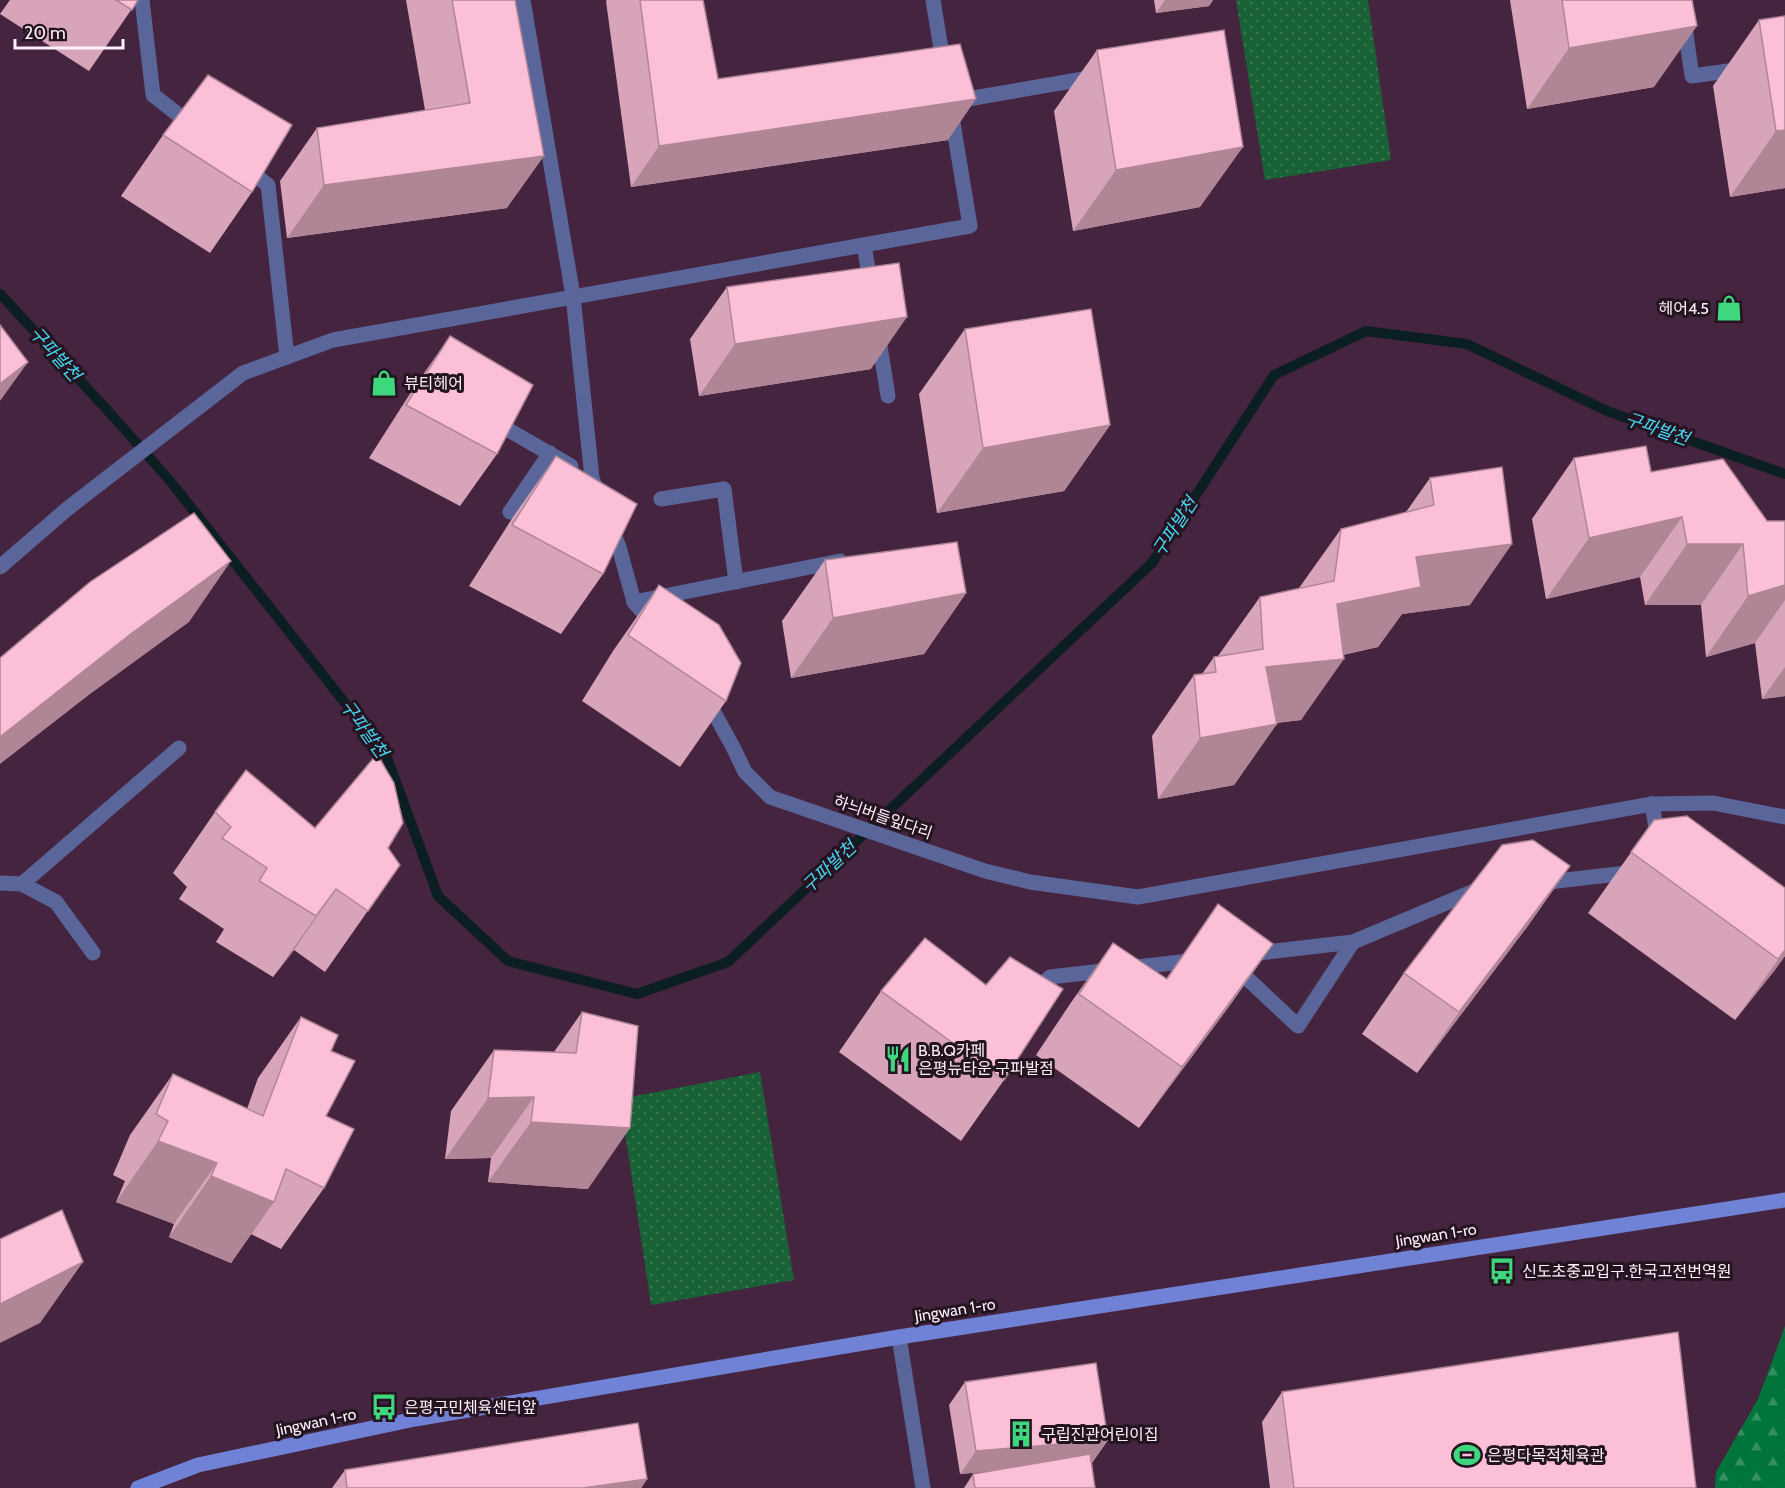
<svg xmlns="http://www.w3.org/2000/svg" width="1785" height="1488" font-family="Cabin,'Noto Sans KR',sans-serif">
<defs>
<pattern id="forest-firs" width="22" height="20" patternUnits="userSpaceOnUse" patternTransform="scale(1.5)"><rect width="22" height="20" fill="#00743b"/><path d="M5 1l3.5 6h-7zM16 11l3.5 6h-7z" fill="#338f62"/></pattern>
<pattern id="park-dots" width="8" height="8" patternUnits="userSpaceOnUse" patternTransform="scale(1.5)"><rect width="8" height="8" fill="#186236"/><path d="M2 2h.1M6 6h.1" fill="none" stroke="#3b7954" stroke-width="1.8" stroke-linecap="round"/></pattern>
</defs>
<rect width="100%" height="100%" fill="#452440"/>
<!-- forest -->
<polygon fill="url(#forest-firs)" points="1785,1326 1785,1488 1715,1488 1716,1472 1758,1399"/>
<!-- park -->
<g fill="url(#park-dots)">
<polygon points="1236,0 1368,0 1391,160 1265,180"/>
<polygon points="760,1072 794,1280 651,1305 620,1099"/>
</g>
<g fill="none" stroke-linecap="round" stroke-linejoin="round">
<!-- stream -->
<polyline stroke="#0b1e22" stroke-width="10" points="0,294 110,413 171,482 386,755 438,896 508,961 637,994 728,962 1152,563 1274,375 1366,331 1467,344 1607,411 1785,474"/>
<!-- lane -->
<g stroke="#5a669a" stroke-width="15">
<polyline points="142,0 153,95 194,127"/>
<polyline points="933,0 944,67"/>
<polyline points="1681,0 1692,76 1785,63"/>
<polyline points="956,101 1095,77"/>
<polyline points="243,166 268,185 287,357"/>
<polyline points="864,245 871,286"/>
<polyline points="878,334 888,396"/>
<polyline points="493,421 571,466"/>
<polyline points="661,499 724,489 736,582"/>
<polyline points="510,512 550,453"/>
<polyline points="0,567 67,509 243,373 333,340 970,226 951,111"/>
<polyline points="634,602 840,561"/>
<polyline points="1652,804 1658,840"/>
<polyline points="0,883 22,884 56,902 93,953"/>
<polyline points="1540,883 1635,872"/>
<polyline points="22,884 179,748"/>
<polyline points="1249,954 1353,942 1472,892 1484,890"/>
<polyline points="1234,966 1298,1026 1353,942"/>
<polyline points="1034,993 1050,977 1198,960"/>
</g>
<!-- street -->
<g stroke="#5a669a" stroke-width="15">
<polyline points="523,0 573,296 592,478 598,495"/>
<polyline points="610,525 619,547 634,602 654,625"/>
<polyline points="706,698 733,747 745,772 770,797 985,871 1030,882 1138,897 1652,804 1713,803 1785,817"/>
<polyline points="899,1337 923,1488"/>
</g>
<!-- secondary -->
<polyline stroke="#7082d5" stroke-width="15" points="138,1488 198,1465 415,1419 899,1337 1785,1200"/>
</g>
<!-- wall -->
<g fill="#d8a4b9">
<polygon points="10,0 138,0 89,71 0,14"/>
<polygon points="406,0 515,0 507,208 287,238 280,181 317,128 425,110"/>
<polygon points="607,0 703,0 718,79 948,140 631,187 606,1"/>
<polygon points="1154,0 1213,0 1209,6 1156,13"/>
<polygon points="1510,0 1692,0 1654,87 1527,109"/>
<polygon points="1785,16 1785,188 1730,197 1713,86 1759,20"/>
<polygon points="1097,50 1200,207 1073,231 1054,111"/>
<polygon points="163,135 252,192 210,253 121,196"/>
<polygon points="727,287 871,369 699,396 690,339"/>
<polygon points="965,329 1110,425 1064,491 937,513 919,394"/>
<polygon points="450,336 497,454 460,506 369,458 413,389"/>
<polygon points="556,456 603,574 561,634 469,586 513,517"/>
<polygon points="1574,458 1651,472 1767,521 1785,521 1785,696 1762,699 1755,643 1706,657 1701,605 1645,605 1640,577 1546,599 1532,519"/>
<polygon points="1430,478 1470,605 1402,614 1378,647 1343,655 1301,720 1277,723 1234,785 1158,799 1152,736 1194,675 1202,674 1214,657 1218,656 1260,597 1299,588 1341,529 1406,512"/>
<polygon points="825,560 966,593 924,654 791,678 782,621"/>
<polygon points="659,585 726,701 680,767 582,701 613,651"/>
<polygon points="215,812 315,828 388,848 400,865 325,972 294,950 273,977 216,942 224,929 179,899 187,887 173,873"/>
<polygon points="1654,820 1785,956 1774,971 1735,1020 1588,913"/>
<polygon points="1570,866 1527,927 1417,1073 1362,1034 1404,973"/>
<polygon points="1218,904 1273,944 1230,1005 1139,1128 1036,1055 1070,1004 1113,943 1166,979"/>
<polygon points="881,991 1004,1080 961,1141 839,1052"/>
<polygon points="582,1012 588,1189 488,1182 491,1158 445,1159 451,1111 494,1050 554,1052"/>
<polygon points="301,1017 331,1051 326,1116 324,1188 281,1249 251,1234 231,1263 169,1237 174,1224 116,1202 125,1181 113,1175 130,1135 173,1074 247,1109 258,1078"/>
<polygon points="965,1382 1108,1440 1092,1463 1095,1488 964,1488 973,1474 992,1471 960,1474 949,1405"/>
<polygon points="1282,1392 1696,1488 1270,1488 1262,1422"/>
<polygon points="345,1470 647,1479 641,1488 332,1488"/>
</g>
<!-- shaded-wall -->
<g fill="#b08696">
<polygon points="1165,0 1213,0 1209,6 1156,13"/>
<polygon points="1697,26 1654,87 1527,109 1569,48"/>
<polygon points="976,99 948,140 631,187 659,146"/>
<polygon points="1785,130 1785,188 1730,197 1776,131"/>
<polygon points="1243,147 1200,207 1073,231 1116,170"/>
<polygon points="544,156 507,208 287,238 324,185"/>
<polygon points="907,317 871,369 699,396 735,344"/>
<polygon points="28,362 0,401 0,384"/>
<polygon points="1110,425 1064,491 937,513 983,448"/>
<polygon points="1682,517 1640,577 1546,599 1589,538"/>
<polygon points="1512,544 1470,605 1402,614 1378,647 1302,663 1344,659 1301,720 1223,728 1266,667 1337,604 1416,557"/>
<polygon points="1687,544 1743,544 1701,605 1645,605"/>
<polygon points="231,561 189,622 90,694 0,764 0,737 132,633"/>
<polygon points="1785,585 1785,600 1755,643 1706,657 1748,596"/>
<polygon points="966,593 924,654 791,678 833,618"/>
<polygon points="1785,667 1785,696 1762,699"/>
<polygon points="1277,724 1234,785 1158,799 1200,738"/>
<polygon points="1570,866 1527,927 1417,1073 1459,1012"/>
<polygon points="336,889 294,950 273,977 316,916"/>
<polygon points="1273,944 1230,1005 1139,1128 1182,1067"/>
<polygon points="1785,950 1785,956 1774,971 1735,1020"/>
<polygon points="534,1097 491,1158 445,1159 488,1098"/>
<polygon points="531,1122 630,1128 588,1189 488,1182"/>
<polygon points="158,1141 217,1163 174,1224 116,1202"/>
<polygon points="211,1176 274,1202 231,1263 169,1237"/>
<polygon points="83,1262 40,1323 0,1343 0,1304"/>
<polygon points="1108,1440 1092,1462 960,1474 976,1451"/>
<polygon points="647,1479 641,1488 583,1488"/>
</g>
<!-- building -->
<g fill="#fbbfd7" stroke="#b08696" stroke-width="1.5">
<polygon points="116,0 138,0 132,10"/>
<polygon points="452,0 515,0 544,156 324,185 317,128 470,103"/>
<polygon points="640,0 703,0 718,79 960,44 976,99 659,146"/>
<polygon points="1562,0 1692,0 1697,26 1569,48"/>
<polygon points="1785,16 1785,130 1776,131 1759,20"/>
<polygon points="1224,30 1243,147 1116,170 1097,50"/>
<polygon points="208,75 292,125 252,192 163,135"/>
<polygon points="899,263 907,317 735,344 727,287"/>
<polygon points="1091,309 1110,425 983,448 965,329"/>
<polygon points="0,325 28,362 0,384"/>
<polygon points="450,336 533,385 497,454 406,405"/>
<polygon points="1646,446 1651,472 1723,459 1767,521 1785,521 1785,585 1748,596 1743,544 1687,544 1682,517 1589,538 1574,458"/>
<polygon points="556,456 637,504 603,574 512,525"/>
<polygon points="1502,467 1512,544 1416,557 1421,587 1337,604 1344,659 1266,667 1277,724 1200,738 1194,675 1216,672 1214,657 1263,649 1260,597 1334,581 1341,529 1434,505 1430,478"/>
<polygon points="194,513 231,561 132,633 0,737 0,658 90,582"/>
<polygon points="957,542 966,593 833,618 825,560"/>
<polygon points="659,585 719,625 741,663 726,701 628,635"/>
<polygon points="377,754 394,783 403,823 388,848 400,865 368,911 336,889 316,916 259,881 267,868 222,838 231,827 215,812 246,770 315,828"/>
<polygon points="1687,816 1785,888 1785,950 1778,959 1631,852 1654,820"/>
<polygon points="1533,840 1570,866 1459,1012 1404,973 1502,845"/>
<polygon points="1218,904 1273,944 1182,1067 1079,994 1113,943 1167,979"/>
<polygon points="925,938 986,985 1010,957 1063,989 1004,1080 881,991"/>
<polygon points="582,1012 638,1026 630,1128 531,1122 534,1097 488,1098 494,1050 576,1053"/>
<polygon points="301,1017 338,1035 331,1051 355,1061 326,1116 354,1129 324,1188 286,1169 274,1202 211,1176 217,1163 158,1141 168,1121 156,1114 173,1074 263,1116"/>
<polygon points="62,1210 83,1262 0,1304 0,1239"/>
<polygon points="1678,1332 1696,1488 1294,1488 1282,1392"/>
<polygon points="1096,1363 1108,1440 976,1451 965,1382"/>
<polygon points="638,1423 647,1479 583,1488 347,1488 345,1470"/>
<polygon points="1090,1454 1095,1488 975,1488 973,1474"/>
</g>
<!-- icons -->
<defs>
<g id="shop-bare" transform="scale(2.07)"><path d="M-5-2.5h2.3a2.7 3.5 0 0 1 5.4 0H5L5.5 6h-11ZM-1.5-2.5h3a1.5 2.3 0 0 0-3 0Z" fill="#3ed77d" stroke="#231420" stroke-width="2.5" paint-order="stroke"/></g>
<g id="restaurant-bare" transform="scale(2.07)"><path d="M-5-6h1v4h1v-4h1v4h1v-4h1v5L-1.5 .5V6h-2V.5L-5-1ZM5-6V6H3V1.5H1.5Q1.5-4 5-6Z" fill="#3ed77d" stroke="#231420" stroke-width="2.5" paint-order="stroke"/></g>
<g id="bus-bare" transform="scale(2.07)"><path d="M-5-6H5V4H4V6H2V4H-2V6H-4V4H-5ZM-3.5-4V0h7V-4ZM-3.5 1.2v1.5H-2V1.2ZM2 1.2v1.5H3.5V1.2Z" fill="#3ed77d" stroke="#231420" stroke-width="2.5" paint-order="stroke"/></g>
<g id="building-bare" transform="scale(2.07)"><path d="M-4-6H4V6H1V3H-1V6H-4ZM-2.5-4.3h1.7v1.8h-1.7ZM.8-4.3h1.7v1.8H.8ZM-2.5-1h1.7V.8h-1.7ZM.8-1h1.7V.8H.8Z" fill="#3ed77d" stroke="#231420" stroke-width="2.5" paint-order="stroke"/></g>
<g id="stadium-bare" transform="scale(2.07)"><path d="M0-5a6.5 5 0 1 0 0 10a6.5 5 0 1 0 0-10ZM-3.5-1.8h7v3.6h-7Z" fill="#3ed77d" stroke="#231420" stroke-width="2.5" paint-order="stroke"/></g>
</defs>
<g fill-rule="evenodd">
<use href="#shop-bare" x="1729" y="308"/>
<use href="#shop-bare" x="384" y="383"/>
<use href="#restaurant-bare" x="898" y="1059"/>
<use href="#bus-bare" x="1502" y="1271"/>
<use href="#bus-bare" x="384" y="1407"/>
<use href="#building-bare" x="1021" y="1434"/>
<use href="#stadium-bare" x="1467" y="1455"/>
</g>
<g text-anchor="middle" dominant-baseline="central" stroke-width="6" stroke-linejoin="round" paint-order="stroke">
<!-- poi labels -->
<g font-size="16" fill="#fef0fb" stroke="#231420" text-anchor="start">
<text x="1709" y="308" text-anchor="end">헤어4.5</text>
<text x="404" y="383">뷰티헤어</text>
<text x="918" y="1050">B.B.Q카페<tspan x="918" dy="18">은평뉴타운 구파발점</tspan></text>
<text x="1522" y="1271">신도초중교입구.한국고전번역원</text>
<text x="404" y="1407">은평구민체육센터앞</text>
<text x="1041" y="1434">구립진관어린이집</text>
<text x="1487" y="1455">은평다목적체육관</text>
</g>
<!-- street labels -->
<g font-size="16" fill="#fef0fb" stroke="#231420">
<text transform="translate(883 817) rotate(19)">하늬버들잎다리</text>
<text transform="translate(1436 1235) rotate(-9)">Jingwan 1-ro</text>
<text transform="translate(955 1310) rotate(-9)">Jingwan 1-ro</text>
<text transform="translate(316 1422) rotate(-12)">Jingwan 1-ro</text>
</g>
<!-- water labels -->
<g font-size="18" font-style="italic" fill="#46d7f3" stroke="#231420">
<text transform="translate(55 354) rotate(48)">구파발천</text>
<text transform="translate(1657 429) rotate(19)">구파발천</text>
<text transform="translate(1175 527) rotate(-57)">구파발천</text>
<text transform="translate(364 729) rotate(54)">구파발천</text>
<text transform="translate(829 867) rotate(-43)">구파발천</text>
</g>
</g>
<!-- scale -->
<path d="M15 39v9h108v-9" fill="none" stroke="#fef0fb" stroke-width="3"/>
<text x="24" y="39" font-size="18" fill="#fef0fb" stroke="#231420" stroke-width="4.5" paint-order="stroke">20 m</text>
</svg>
